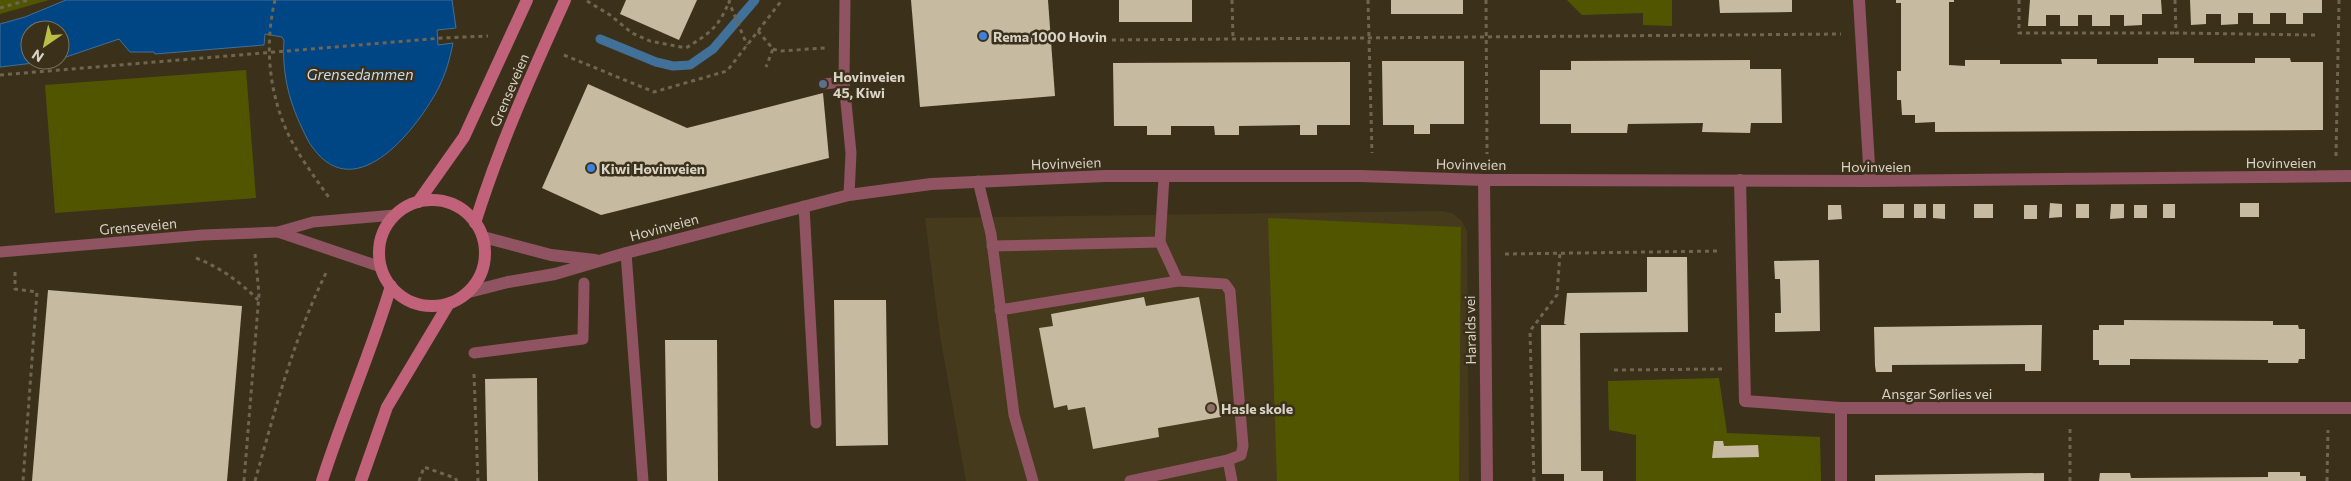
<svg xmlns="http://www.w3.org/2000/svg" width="2351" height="481" font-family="Commissioner,sans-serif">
<rect width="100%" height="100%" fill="#3b311b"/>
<!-- built -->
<polygon fill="#463a1c" points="1441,211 1452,213 1461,220 1467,231 1469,481 966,481 940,336 925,218"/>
<!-- green -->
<g fill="#525500">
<polygon points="0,0 49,0 0,14"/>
<polygon points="1567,0 1672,0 1672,26 1643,25 1643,13 1582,15"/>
<polygon points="246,70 256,198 55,213 45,85"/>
<polygon points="1268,218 1461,227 1459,481 1277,481"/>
<polygon points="1719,378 1727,433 1820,437 1821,481 1636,481 1636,435 1609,430 1608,381"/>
</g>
<!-- water -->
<path fill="#004584" stroke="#417098" d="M 66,0 L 452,0 L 456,28 L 437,30 L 438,45 L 453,43 C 450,58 446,73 439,87 C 419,126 357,208 313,148 C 308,142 305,134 302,128 C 288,99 282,71 284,40 L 282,37 L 265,34 L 264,45 L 155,54 L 154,52 L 130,52 L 119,39 L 60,59 L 60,30 L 30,30 L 30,60 L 59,60 L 0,67 L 0,24 L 25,17 Z"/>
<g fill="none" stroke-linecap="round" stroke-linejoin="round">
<!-- stream -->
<polyline stroke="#417098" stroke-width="9" points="600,39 656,62 673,66 690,65 713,49 755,0"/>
</g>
<!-- building -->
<g fill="#c6baa0">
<polygon points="626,0 697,0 679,40 620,14"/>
<polygon points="911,0 1048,0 1055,96 920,107"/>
<rect x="1119" y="0" width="73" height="22"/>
<rect x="1391" y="0" width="72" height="14"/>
<polygon points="1719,0 1792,0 1792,12 1720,13"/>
<polygon points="1896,0 1954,0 1954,2 1949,2 1949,65 1965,66 1965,60 2000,60 2000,64 2062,64 2061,59 2097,59 2097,64 2158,64 2158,58 2194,58 2194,63 2255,63 2255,58 2290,58 2291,62 2323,62 2323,130 1935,132 1935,122 1915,123 1915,115 1902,115 1901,100 1897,100 1897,71 1901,71 1901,3 1896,3"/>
<polygon points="2030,0 2161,0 2162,14 2142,14 2142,25 2124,26 2124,15 2110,15 2110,26 2092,26 2092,15 2078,15 2078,26 2060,26 2060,15 2046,15 2046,26 2028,26"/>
<polygon points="2190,0 2322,0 2322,13 2303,13 2303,24 2286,24 2286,13 2270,13 2270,24 2253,24 2253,13 2238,13 2238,24 2221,25 2221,14 2206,14 2206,24 2191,25"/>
<polygon points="1750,60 1750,69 1781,69 1782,123 1751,123 1750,133 1702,132 1703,123 1628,124 1627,133 1571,133 1571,124 1540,124 1540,70 1571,70 1571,61"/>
<polygon points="1382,61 1464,61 1464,124 1430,124 1430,134 1414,134 1414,125 1383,125"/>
<polygon points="1350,62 1350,125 1317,125 1317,135 1300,135 1300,125 1239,126 1239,135 1215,135 1214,126 1171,126 1171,135 1147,135 1147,126 1114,126 1113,63"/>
<polygon points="588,84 687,128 823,93 829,158 601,215 542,188"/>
<polygon points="2050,203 2062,204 2062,217 2049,218"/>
<rect x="2240" y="203" width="19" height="14"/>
<rect x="1883" y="204" width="21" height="14"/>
<rect x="1914" y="204" width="12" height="14"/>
<polygon points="1933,204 1945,204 1945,219 1933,218"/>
<rect x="1974" y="204" width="19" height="14"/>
<rect x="2076" y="204" width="13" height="14"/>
<polygon points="2111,204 2124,204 2124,218 2110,219"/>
<rect x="2163" y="204" width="12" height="14"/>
<polygon points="1828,205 1841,205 1842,219 1828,220"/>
<rect x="2024" y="205" width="13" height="14"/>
<rect x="2134" y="205" width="13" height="13"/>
<polygon points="1647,257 1687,257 1688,332 1580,333 1581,471 1603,471 1603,481 1564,481 1564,474 1542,474 1541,325 1567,325 1564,324 1567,293 1647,292"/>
<polygon points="1819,260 1820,331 1775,332 1775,313 1781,313 1780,279 1775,279 1774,261"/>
<polygon points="48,290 242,306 227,481 32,481"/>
<polygon points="1144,297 1146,306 1199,297 1221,417 1158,428 1159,437 1093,449 1085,407 1068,410 1067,405 1054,408 1039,328 1053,326 1051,314"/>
<polygon points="834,300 886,300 888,445 836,446"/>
<polygon points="2124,320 2273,321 2273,325 2298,325 2299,329 2305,329 2305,359 2299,359 2298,363 2268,363 2268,360 2130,359 2130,365 2099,365 2099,360 2093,360 2093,330 2099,330 2099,325 2124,325"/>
<polygon points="2042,325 2041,371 2025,371 2025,364 1892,365 1892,372 1876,372 1875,366 1874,327"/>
<polygon points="665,340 717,340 718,481 667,481"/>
<polygon points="537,378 538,481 487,481 485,379"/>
<polygon points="1714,441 1723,441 1724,446 1758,445 1759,457 1712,458"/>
<polygon points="2268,472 2300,472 2300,476 2306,476 2306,481 2099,481 2100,473 2130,473 2131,478 2268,477"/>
<polygon points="2044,473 2044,481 1875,481 1875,475"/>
</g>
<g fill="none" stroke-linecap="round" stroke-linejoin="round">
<!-- path -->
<g stroke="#6e6552" stroke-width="3" stroke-dasharray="4 4" stroke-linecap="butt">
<path d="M 275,0 C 264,46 269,95 290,138 C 301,159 316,179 330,199"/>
<polyline points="730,0 729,2 747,45"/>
<polyline points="1232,0 1233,39"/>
<polyline points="1368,0 1372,153"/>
<polyline points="1486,0 1487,154"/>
<polyline points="2019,0 2019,33 2176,33"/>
<polyline points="2175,0 2176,33 2315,35"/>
<path d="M 587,1 L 610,15 L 632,33 L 650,41 L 686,48 C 710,33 718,28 729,2"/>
<polyline points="0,8 28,0"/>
<polyline points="758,31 773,49 766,67"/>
<polyline points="1112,40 1841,34"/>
<polyline points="773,49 780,51 825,48"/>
<polyline points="564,55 654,92 727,71 782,0"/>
<polyline points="0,75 442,38 488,36"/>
<polyline points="2336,156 2339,0"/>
<polyline points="1505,254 1721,251"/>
<path d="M 196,258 C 221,268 239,281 258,300"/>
<polyline points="15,272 15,289 37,292 23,481"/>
<polyline points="1614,370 1724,369"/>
<polyline points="474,374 478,481"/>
<polyline points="244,481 259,294 255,254"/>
<path d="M 255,481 C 275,410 294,337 327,271"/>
<polyline points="419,481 424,467 455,478 457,481"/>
<polyline points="1534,481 1530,331 1557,295 1560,253"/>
<polyline points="2070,481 2070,429"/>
<polyline points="2327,481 2328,430"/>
</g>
<!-- lane -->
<g stroke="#8f5361" stroke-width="11">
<polyline points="845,0 844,82 851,153 849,195"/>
<polyline points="823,84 844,82"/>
<polyline points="978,181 991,234 1014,415 1033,481"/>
<polyline points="804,206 816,423"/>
<polyline points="278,232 381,267"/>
<polyline points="992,246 1160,242 1164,177"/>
<polyline points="0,252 203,235 278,232 313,222 395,215"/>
<polyline points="626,253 643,481"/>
<polyline points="1000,310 1178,281"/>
<polyline points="474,353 583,339 584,283"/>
<polyline points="1228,460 1232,481"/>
<polyline points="1130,481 1228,460 1241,455 1243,446 1230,291 1225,284 1178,281 1160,242"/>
</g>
<!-- street -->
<g stroke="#8f5361" stroke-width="12">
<polyline points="1859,0 1870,181"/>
<polyline points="1484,180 1487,481"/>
<polyline points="1740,180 1745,401 1841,408 2351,408"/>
<polyline points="483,237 551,255 595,260"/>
<polyline points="469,292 508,282 555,274 626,253 849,195 931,184 1105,176 1360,176 1484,180 1870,181 2351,176"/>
<polyline points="1841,408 1841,481"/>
</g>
<!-- secondary -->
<g stroke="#c1627a" stroke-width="12">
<circle cx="432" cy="253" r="53"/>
<polyline points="418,202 464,137 527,0"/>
<path d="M 475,223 C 499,146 532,73 565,0"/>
<path d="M 322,481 C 343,415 371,353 391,286"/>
<polyline points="361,481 387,407 448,305"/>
</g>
</g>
<!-- markers -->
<g fill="#3f7fe0" stroke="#3b311b" stroke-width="2">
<circle cx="983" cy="36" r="5"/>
<circle cx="591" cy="168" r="5"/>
</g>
<circle fill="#5c6f8a" stroke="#3b311b" stroke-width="2" cx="823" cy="84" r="5"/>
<circle fill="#8d6e63" stroke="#3b311b" stroke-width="2" cx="1211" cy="408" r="5"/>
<g text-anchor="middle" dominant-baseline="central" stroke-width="5" stroke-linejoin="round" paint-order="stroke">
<!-- poi labels -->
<g font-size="14" font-weight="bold" fill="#d9d3c6" stroke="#3b311b" text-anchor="start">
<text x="993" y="36">Rema 1000 Hovin</text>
<text x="833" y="76">Hovinveien<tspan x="833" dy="16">45, Kiwi</tspan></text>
<text x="601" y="168">Kiwi Hovinveien</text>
<text x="1221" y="408">Hasle skole</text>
</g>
<!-- street labels -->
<g font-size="14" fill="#d9d3c6" stroke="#3b311b">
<text transform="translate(509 90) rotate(-67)">Grenseveien</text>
<text x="2281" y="162">Hovinveien</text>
<text transform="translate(1066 163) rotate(-2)">Hovinveien</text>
<text transform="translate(1471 164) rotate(1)">Hovinveien</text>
<text x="1876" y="166">Hovinveien</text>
<text transform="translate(138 226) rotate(-5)">Grenseveien</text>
<text transform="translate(664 227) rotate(-15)">Hovinveien</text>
<text transform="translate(1470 330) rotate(-91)">Haralds vei</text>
<text x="1937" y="393">Ansgar Sørlies vei</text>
</g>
<!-- water labels -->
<g font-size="15" font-style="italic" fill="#cad9eb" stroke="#3b311b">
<text x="360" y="74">Grensedammen</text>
</g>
</g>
<!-- north arrow -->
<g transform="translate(45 45) rotate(214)"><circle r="24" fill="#3b311b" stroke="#7a725f"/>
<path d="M0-4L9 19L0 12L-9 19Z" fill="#b9c046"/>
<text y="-8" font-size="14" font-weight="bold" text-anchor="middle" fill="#d9d3c6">N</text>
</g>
</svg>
